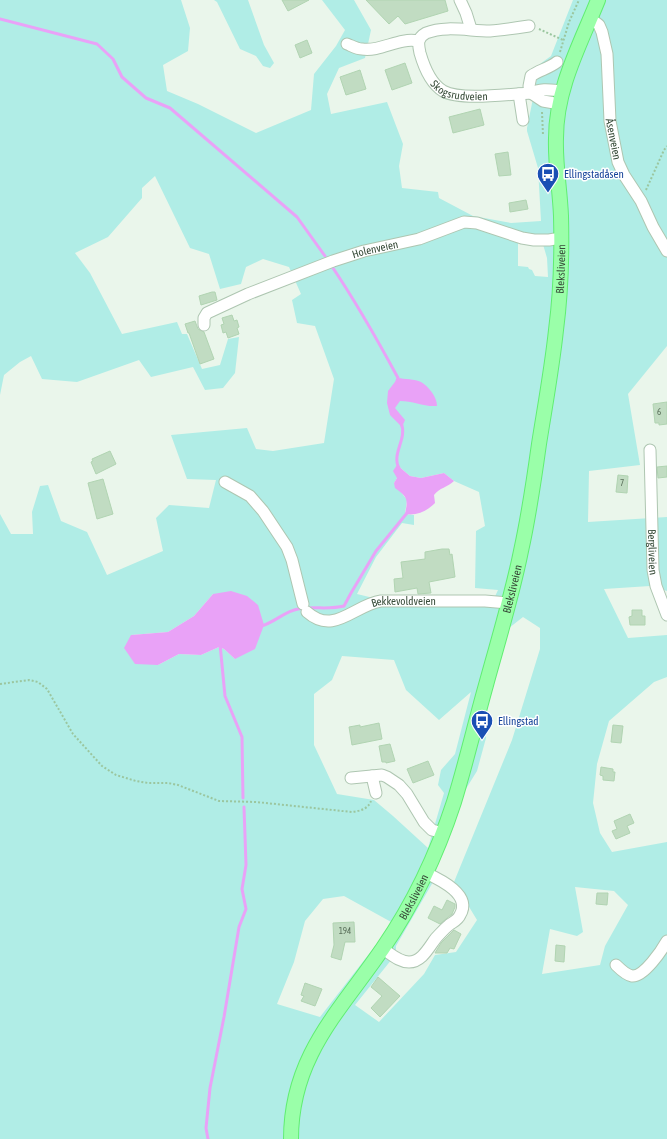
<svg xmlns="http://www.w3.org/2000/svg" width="667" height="1139" font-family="'Asap Condensed',sans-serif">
<rect width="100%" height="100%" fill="#eaf6eb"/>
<!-- green -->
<g fill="#b0ede6" fill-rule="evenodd">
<path d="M 0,0 L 181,0 L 190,28 L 188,51 L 163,65 L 167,91 L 198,104 L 256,133 L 311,110 L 314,74 L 336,46 L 345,30 L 322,0 L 354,0 L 371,30 L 365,58 L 339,68 L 327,94 L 331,114 L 387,102 L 403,144 L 399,166 L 402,188 L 438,192 L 439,198 L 473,216 L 511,223 L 541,221 L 538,168 L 527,131 L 527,128 L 540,64 L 551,56 L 573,0 L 667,0 L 667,346 L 628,394 L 640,465 L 589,471 L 588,522 L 667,517 L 667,591 L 650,586 L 604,589 L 628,638 L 667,635 L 667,677 L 654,682 L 609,721 L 597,764 L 593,803 L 600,833 L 612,852 L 667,842 L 667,1139 L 0,1139 L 0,514 L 11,534 L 33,534 L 32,512 L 40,486 L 48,485 L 61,521 L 87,532 L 107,575 L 163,551 L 156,518 L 169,505 L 209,508 L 216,480 L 187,479 L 171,435 L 247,428 L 256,449 L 273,451 L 324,443 L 334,379 L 315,326 L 297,323 L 292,300 L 301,294 L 289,267 L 263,259 L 246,267 L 241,284 L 220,289 L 209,254 L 190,248 L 155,176 L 142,188 L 142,198 L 108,237 L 75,253 L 90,273 L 122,334 L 177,322 L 182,334 L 187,334 L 202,369 L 220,365 L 228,339 L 239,337 L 235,373 L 223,388 L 205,390 L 193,367 L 151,377 L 139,360 L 77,382 L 42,379 L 31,356 L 20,362 L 4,375 L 0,395 ZM 518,236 L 542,241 L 547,258 L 548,277 L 535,276 L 532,270 L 529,269 L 528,267 L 518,266 ZM 397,465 L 410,476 L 421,478 L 444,473 L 454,481 L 479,492 L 485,526 L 476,531 L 475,588 L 498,590 L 491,605 L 398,604 L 357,594 L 376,557 L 402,523 L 414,525 L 414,515 L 405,514 L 407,500 L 394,483 L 397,478 ZM 213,594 L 235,659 L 224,649 L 219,647 L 201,655 L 179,654 L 158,665 L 131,635 L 168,632 L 194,616 ZM 523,617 L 540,628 L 540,649 L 512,740 L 454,882 L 477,920 L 456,952 L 435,955 L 424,974 L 379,1022 L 355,1005 L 396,954 L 396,946 L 433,882 L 436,870 L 464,792 L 477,771 L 486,738 L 485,716 L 509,628 ZM 342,656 L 394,660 L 406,690 L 439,720 L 471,692 L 455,754 L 441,770 L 438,785 L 444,793 L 428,848 L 393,816 L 374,800 L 337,794 L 314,745 L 314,694 L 332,680 ZM 575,887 L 614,891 L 628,905 L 605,946 L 600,965 L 542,974 L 550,929 L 577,936 L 583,932 ZM 344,896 L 393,923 L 320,1017 L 277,1004 L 294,962 L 305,921 L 323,899 Z"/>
<polygon points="214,0 248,0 264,45 274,63 270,68 263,66 256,56 240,49 217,2"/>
</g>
<!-- water -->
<g fill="#e9a2f7">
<path d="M 398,378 C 404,379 415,379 421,382 C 429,387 437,397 437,406 C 424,407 413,401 400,401 L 395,408 L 405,420 L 402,427 L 390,415 L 387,403 L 388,391 Z"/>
<path d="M 397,465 L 410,476 L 421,478 L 444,473 L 454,481 C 448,487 439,488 434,495 L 435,503 C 427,511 417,516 405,514 C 408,500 408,497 395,488 L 394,483 L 397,478 L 393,471 Z"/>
<polygon points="231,591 247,596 258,605 264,625 255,649 235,659 224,649 219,647 201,655 179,654 158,665 135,664 124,648 131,635 168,632 194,616 213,594"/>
</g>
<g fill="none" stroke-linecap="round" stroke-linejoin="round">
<!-- stream -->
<g stroke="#e9a2f7" stroke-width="3">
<polyline points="0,19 97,44 113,59 122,77 146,98 170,108 297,217 325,256"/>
<path d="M 331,265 C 356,302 377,339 398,378 L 397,381"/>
<path d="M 399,468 C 391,454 408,438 401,423"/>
<path d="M 261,626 C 274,623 285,611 298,609 C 314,606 329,610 344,606 L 351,593 L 376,551 L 407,513"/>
<polyline points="220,644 225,696 242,737 243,798"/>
<polyline points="208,1139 206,1128 210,1088 224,1017 239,927 246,909 242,889 246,865 244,807"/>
</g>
</g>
<!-- building -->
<g fill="#c1dcc2" stroke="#b1d4b2">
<polygon points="282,0 309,0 288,11"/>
<polygon points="366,0 445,0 448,11 405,24 398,16 389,24"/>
<polygon points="307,40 312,53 300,58 295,45"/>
<polygon points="405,63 412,83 392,90 385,70"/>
<polygon points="360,70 366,89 346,95 340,77"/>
<polygon points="480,109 484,125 453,133 449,117"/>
<polygon points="508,152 511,175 499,176 495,154"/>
<polygon points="526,200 528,209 510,212 509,203"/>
<polygon points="212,292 215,292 217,300 201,305 199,296"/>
<polygon points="232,315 234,321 237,320 239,327 237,328 239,334 228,338 226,332 223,333 221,325 224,324 222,318"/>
<polygon points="195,321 198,329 204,332 214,359 200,364 189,333 188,333 185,324"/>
<polygon points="667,402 667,424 659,425 659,423 655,423 653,404"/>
<polygon points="110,451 116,464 96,474 91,462 93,461 92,459"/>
<polygon points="667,466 667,477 658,478 657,467"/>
<polygon points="618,475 628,476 627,493 616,492"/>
<polygon points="103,479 113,514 97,519 88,483"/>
<polygon points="442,549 449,549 450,555 452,554 455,577 429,582 431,593 418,594 417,588 395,592 394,579 403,578 401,562 425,559 425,552"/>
<polygon points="632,610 642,610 642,616 645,616 645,625 630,625 629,617 632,616"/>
<polygon points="379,723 382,739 352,745 349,727 360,725 360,727"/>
<polygon points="613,725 623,726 621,743 611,742"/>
<polygon points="390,744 395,761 386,763 386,762 382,762 379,746"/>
<polygon points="428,761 434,775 413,783 407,769"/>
<polygon points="601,767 613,769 613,772 615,772 614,781 603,780 603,776 600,775"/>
<polygon points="630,814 634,823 627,826 630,833 616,839 612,831 617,829 614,821"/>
<polygon points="597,893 608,893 607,905 596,904"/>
<polygon points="447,900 455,904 455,907 452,914 440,924 428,918 434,906 442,910"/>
<polygon points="354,922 355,942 345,942 341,960 331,957 334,945 333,923"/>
<polygon points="454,930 461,934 454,949 450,948 447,953 435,953 441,943"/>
<polygon points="556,945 565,946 564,962 555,961"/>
<polygon points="378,977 400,996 380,1017 371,1008 382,996 371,987"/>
<polygon points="305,983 322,989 315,1006 301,1001 304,996 301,995"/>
</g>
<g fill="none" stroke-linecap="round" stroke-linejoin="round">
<!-- minor casing -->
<g stroke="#aec6b1" stroke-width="13">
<g id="minor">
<polyline points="460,0 466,13 471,29"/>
<path id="s1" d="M 590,18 L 599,25 L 602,32 L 607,54 L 610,121 L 618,162 L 624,175 L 641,201 L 653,227 L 667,251"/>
<path id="s2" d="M 529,26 C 516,28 503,30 490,31 C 469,31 446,25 426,33 C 417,38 418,44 420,53 C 424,67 430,83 443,91 C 461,101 509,94 531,93 C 541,88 551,90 562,91"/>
<path d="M 347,44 C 352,46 357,49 362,49 C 381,52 399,37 418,41"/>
<path d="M 531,93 L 529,86 L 531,76 C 539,70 548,69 557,62"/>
<polyline points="531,93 543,101 560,104"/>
<polyline points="519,94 523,120"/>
<path id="s3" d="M 204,325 L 204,318 L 207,313 L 248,294 L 333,261 L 364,251 L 419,239 L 464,222 L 477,223 L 522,238 L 534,240 L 549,240 L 561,238"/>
<path id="s4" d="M 650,450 L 653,570 L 656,586 L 667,615"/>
<polyline points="225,482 250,496 263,511 287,547 292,560 303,604"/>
<path id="s5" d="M 307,612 C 334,636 354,605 381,601 L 485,601 L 508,603"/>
<polyline points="372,776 376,793"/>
<polyline points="351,778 382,775 387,777 399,785 407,794 424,822 432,830 443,833"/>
<path d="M 383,949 C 391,954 399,962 409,962 C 422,962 429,947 436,938 C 440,934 444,929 449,925 C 453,922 458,920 460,915 C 472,895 441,880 426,873"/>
<path d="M 616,965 C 620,969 626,975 632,976 C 644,977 662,950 667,941"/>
</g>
</g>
<!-- major casing -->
<g stroke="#60ee72" stroke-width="16">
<g id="major">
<path id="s6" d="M 291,1139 C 291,1056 340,1011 383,948 C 414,903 437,854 454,802 C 466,763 475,724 486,685 C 498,641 512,596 521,551 C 529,515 534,480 539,444 C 545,406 552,368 556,330 C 561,292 562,254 561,216 C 560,190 555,164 556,138 C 556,88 580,45 598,0"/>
</g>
</g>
<!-- path -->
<g stroke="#9bc69f" stroke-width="2" stroke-dasharray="2 2" stroke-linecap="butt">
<polyline points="539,29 563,40"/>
<polyline points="560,52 569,22 579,0"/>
<polyline points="542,112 543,135"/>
<polyline points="646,190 664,150 667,146"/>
<path d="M 0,684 L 29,680 L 38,682 L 47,689 L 73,734 L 102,766 L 116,775 L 136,781 L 148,783 L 168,783 L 178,785 L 219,801 L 256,802 L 352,812 C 360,811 368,809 371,801"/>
</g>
<!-- minor -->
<use href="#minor" stroke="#fff" stroke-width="11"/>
<!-- major -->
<use href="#major" stroke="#9affa9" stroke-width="14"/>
</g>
<!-- icons -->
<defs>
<g id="bus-pin" transform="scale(1.15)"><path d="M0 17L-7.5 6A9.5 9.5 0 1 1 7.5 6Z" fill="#1a4fb4" stroke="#fff"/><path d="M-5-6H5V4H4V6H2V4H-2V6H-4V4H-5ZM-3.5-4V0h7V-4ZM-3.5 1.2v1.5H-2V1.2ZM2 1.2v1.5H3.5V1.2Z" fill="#fff"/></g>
</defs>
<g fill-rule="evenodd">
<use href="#bus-pin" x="548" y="174"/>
<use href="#bus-pin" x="482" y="721"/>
</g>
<g text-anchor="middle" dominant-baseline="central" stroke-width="3" stroke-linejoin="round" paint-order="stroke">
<!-- number labels -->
<g font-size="9" fill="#5a6f5a">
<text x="659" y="412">6</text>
<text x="622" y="483">7</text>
<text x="345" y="931">194</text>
</g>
<!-- street labels -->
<g font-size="11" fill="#374b38" stroke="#fff">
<text stroke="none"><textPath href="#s2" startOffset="188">Skogsrudveien</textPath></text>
<text stroke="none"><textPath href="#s1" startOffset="127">Åsenveien</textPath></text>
<text stroke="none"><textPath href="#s3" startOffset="193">Holenveien</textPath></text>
<text stroke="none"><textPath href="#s6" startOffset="924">Bleksliveien</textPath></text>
<text stroke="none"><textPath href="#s4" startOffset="102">Bergliveien</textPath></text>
<text stroke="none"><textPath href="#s6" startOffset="600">Bleksliveien</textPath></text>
<text stroke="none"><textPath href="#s5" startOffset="103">Bekkevoldveien</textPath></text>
<text stroke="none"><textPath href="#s6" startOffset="276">Bleksliveien</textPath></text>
</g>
<!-- transit labels -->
<g font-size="11" fill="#164399" stroke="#fff" text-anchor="start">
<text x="564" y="174">Ellingstadåsen</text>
<text x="498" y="721">Ellingstad</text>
</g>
</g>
</svg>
